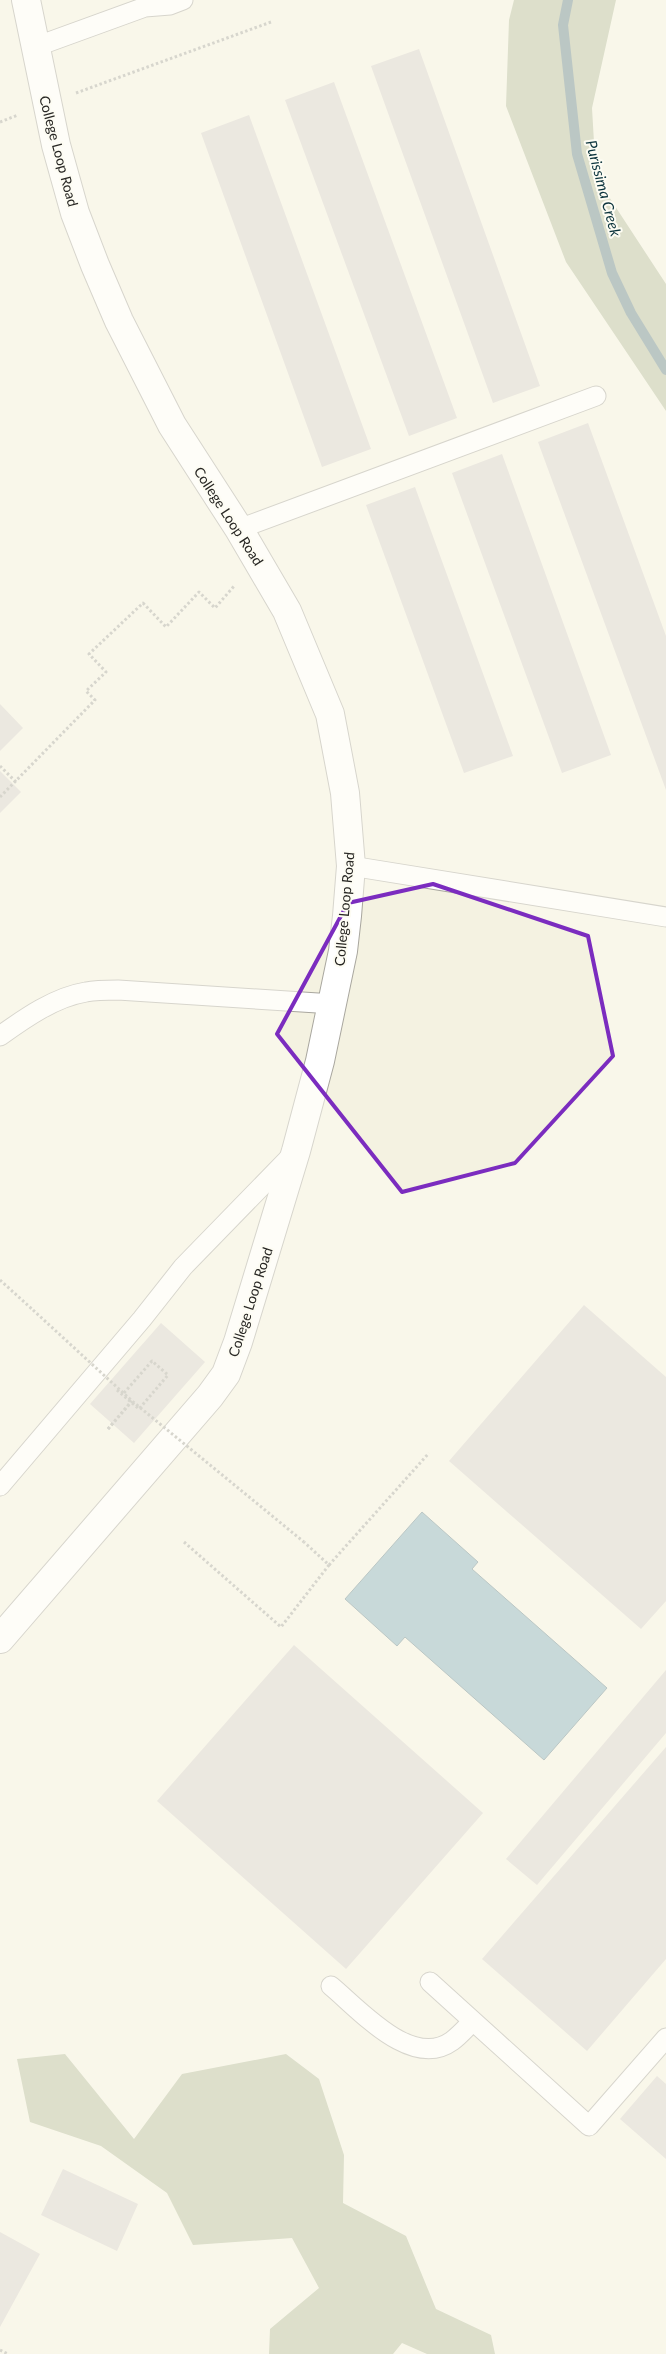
<svg xmlns="http://www.w3.org/2000/svg" width="666" height="2354" font-family="Lato,sans-serif">
<rect width="100%" height="100%" fill="#fdfcf3"/>
<!-- built -->
<rect fill="#f4f2e1" x="0" y="0" width="666" height="2354"/>
<!-- forest -->
<g fill="#b5bc9b">
<polygon points="514,0 616,0 592,108 596,177 666,284 666,411 566,262 506,106 509,20"/>
<polygon points="65,2054 134,2139 182,2074 286,2054 319,2079 344,2155 343,2203 406,2236 436,2309 491,2335 495,2354 427,2354 402,2343 393,2354 269,2354 270,2329 319,2288 292,2238 193,2245 167,2193 101,2146 30,2122 17,2059"/>
</g>
<!-- water -->
<polygon fill="#88b0bb" stroke="#6b878d" points="422,1512 478,1562 472,1569 607,1688 544,1760 405,1637 397,1646 345,1599"/>
<g fill="none" stroke-linecap="round" stroke-linejoin="round">
<!-- stream -->
<polyline stroke="#6b878d" stroke-width="10" points="568,0 563,25 577,154 612,273 631,313 666,370"/>
</g>
<!-- building -->
<g fill="#d6d0c9">
<polygon points="419,49 540,386 493,403 371,66"/>
<polygon points="334,82 457,418 409,436 285,100"/>
<polygon points="249,115 371,449 322,467 201,133"/>
<polygon points="588,423 666,636 666,790 538,442"/>
<polygon points="502,454 611,755 562,773 452,473"/>
<polygon points="415,487 513,756 464,773 366,505"/>
<polygon points="0,704 23,728 0,751"/>
<polygon points="0,771 21,792 0,813"/>
<polygon points="584,1305 666,1377 666,1601 641,1629 449,1461"/>
<polygon points="161,1323 205,1362 134,1443 90,1404"/>
<polygon points="294,1645 483,1813 346,1969 157,1801"/>
<polygon points="666,1670 666,1733 537,1885 506,1859"/>
<polygon points="666,1747 666,1959 587,2051 482,1959"/>
<polygon points="657,2076 666,2084 666,2159 620,2119"/>
<polygon points="63,2169 138,2204 117,2251 41,2215"/>
<polygon points="0,2232 40,2254 0,2327"/>
</g>
<g fill="none" stroke-linecap="round" stroke-linejoin="round">
<!-- service casing -->
<g stroke="#a9a79f" stroke-width="21">
<g id="service">
<polyline points="35,47 145,7 170,5 183,0"/>
<polyline points="239,529 596,396"/>
<polyline points="351,866 666,917"/>
<path d="M 0,1036 C 25,1018 55,997 86,992 C 96,990 107,990 118,990 L 333,1004"/>
<polyline points="0,1486 142,1319 183,1267 292,1155"/>
<polyline points="430,1982 589,2126 666,2038"/>
<path d="M 331,1986 C 360,2010 412,2070 452,2041 C 459,2036 466,2028 472,2022"/>
</g>
</g>
<!-- minor casing -->
<g stroke="#a9a79f" stroke-width="30">
<polyline id="minor" points="0,1639 210,1396 226,1374 238,1342 296,1151 320,1061 343,951 347,916 351,866 345,793 330,714 287,611 239,529 172,425 119,321 95,265 75,213 56,145 26,0"/>
</g>
<!-- path -->
<g stroke="#a9a8a1" stroke-width="3" stroke-dasharray="2.5 2.5" stroke-linecap="butt">
<polyline points="76,93 271,22"/>
<polyline points="0,122 18,115"/>
<polyline points="0,766 16,782"/>
<polyline points="0,797 95,700 86,691 106,672 89,654 143,603 166,627 199,592 215,608 235,585"/>
<polyline points="0,1280 33,1310"/>
<polyline points="117,1390 139,1409 168,1375 152,1361 123,1394"/>
<polyline points="108,1429 131,1402"/>
<polyline points="184,1542 281,1627 329,1565 304,1542"/>
<polyline points="329,1565 429,1453"/>
<polyline points="0,2350 8,2354"/>
</g>
<!-- service -->
<use href="#service" stroke="#fff" stroke-width="19"/>
<!-- minor -->
<use href="#minor" stroke="#fff" stroke-width="28"/>
<!-- path-bridge -->
<g stroke="#a9a8a1" stroke-width="3" stroke-dasharray="2.5 2.5" stroke-linecap="butt">
<polyline points="33,1310 132,1401 304,1542"/>
<polyline points="108,1429 132,1401"/>
</g>
</g>
<!-- marked area -->
<path d="M0 0H666V2354H0ZM 433,884 L 588,936 L 613,1056 L 515,1163 L 402,1192 L 277,1034 L 348,903 Z" fill="#fdfcf3" fill-opacity=".55" fill-rule="evenodd"/>
<path fill="none" stroke="#7b2cbf" stroke-width="4" stroke-linejoin="round" d="M 433,884 L 588,936 L 613,1056 L 515,1163 L 402,1192 L 277,1034 L 348,903 Z"/>
<g text-anchor="middle" dominant-baseline="central" stroke-width="4" stroke-linejoin="round" paint-order="stroke">
<!-- street labels -->
<g font-size="14" fill="#272623" stroke="#fdfcf3">
<text transform="translate(59 151) rotate(75)">College Loop Road</text>
<text transform="translate(229 516) rotate(57)">College Loop Road</text>
<text transform="translate(344 909) rotate(-85)">College Loop Road</text>
<text transform="translate(250 1302) rotate(-72)">College Loop Road</text>
</g>
<!-- water labels -->
<g font-size="15" font-style="italic" fill="#0c343d" stroke="#fdfcf3">
<text transform="translate(604 188) rotate(75)">Purissima Creek</text>
</g>
</g>
</svg>
